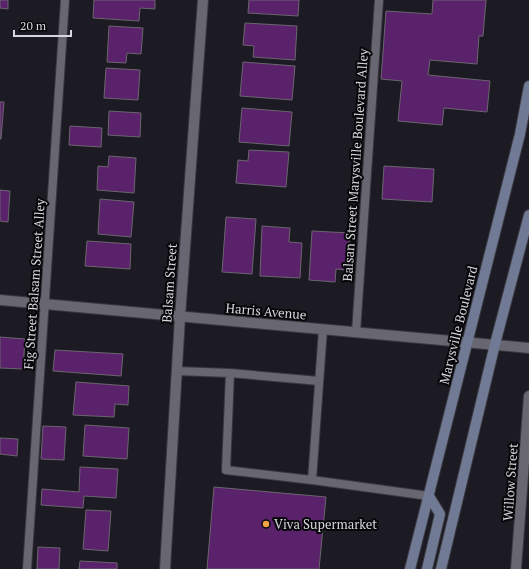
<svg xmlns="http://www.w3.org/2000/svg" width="529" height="569" font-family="'PT Serif',serif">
<rect width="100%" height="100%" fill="#1c1b24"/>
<!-- building -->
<g fill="#59226a" stroke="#6c656f">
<polygon points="0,0 8,0 8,9 0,8"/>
<polygon points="94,0 155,0 155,9 140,8 139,21 93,18"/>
<polygon points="249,0 299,0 298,16 248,13"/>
<polygon points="433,0 486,0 483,36 479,36 477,64 430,60 428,75 490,81 487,112 444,108 442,125 398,121 402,81 381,79 386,11 432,14"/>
<polygon points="245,23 297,26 295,60 253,57 254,46 243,45"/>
<polygon points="109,26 143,28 141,54 127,53 126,63 107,62"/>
<polygon points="243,62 295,66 292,100 240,96"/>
<polygon points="106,68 140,70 138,100 104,98"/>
<polygon points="0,102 4,102 1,139 0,139"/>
<polygon points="242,108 292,112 289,146 239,142"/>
<polygon points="109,111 141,113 140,137 108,135"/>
<polygon points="70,126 102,128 101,147 69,145"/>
<polygon points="249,150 289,152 286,187 236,183 238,160 248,161"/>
<polygon points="109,156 136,158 134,193 97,190 98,166 108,167"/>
<polygon points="384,166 434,169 432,202 382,199"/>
<polygon points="0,190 10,191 8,222 0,221"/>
<polygon points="100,199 134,202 131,237 98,234"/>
<polygon points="226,217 256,219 252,274 222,272"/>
<polygon points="262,226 290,228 289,242 302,243 300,278 260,276"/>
<polygon points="312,231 350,233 347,270 336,269 335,282 309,280"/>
<polygon points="87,241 131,244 130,269 85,266"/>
<polygon points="0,337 25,339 23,369 0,368"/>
<polygon points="55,350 123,354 121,376 53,371"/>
<polygon points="76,382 129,386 128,405 115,404 114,417 73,415"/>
<polygon points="85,425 129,428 127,459 83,456"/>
<polygon points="43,426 66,427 64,460 41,459"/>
<polygon points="0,438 18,439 17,456 0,454"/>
<polygon points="80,467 118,469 116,498 84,496 83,508 41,505 42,489 79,492"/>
<polygon points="214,487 326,497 319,569 207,569"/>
<polygon points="86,510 111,511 108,551 83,549"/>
<polygon points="38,547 60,548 59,569 37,569"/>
<polygon points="80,561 117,563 117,569 79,569"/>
</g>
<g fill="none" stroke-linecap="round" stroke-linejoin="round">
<!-- lane casing -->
<g stroke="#39383f" stroke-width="10">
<g id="lane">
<polyline points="323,329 312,480 429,496"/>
<polyline points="356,332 379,0"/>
<polyline points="176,371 230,373 226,470 312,480"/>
<polyline points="230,373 319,381"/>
<polyline points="27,569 65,0"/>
</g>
</g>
<!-- street casing -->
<g stroke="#39383f" stroke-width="12">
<g id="street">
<polyline points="0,300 529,348"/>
<polyline points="165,569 180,317 203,0"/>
<polyline points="516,569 529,396"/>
</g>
</g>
<!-- secondary casing -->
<g stroke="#39383f" stroke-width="12">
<g id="secondary">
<polyline points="410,569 520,134 529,86"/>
<polyline points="427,569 440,514 429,496"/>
<polyline points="441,569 495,344 529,215"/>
</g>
</g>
<!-- lane -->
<use href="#lane" stroke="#676671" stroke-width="8"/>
<!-- street -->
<use href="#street" stroke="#676671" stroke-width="10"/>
<!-- secondary -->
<use href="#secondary" stroke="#717a94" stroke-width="10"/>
</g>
<!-- markers -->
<circle fill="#f4a345" stroke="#07070a" stroke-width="1.5" cx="266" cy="524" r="4"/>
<g text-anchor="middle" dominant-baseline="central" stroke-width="4" stroke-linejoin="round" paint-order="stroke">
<!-- street labels -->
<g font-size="13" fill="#d7d7dd" stroke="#07070a">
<text transform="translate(355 165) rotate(-86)">Balsan Street Marysville Boulevard Alley</text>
<text transform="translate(169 283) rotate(-86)">Balsam Street</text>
<text transform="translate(34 284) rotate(-86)">Fig Street Balsam Street Alley</text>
<text transform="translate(266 311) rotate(5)">Harris Avenue</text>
<text transform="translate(458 325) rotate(-76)">Marysville Boulevard</text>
<text transform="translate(510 482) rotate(-86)">Willow Street</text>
</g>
<!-- poi labels -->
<g font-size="13" fill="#d7d7dd" stroke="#07070a" text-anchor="start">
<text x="274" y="524">Viva Supermarket</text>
</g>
</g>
<!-- scale -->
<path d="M14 30v6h57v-6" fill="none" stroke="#d7d7dd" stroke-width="2"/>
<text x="20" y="30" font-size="12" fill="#d7d7dd" stroke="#07070a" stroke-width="3" paint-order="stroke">20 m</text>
</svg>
